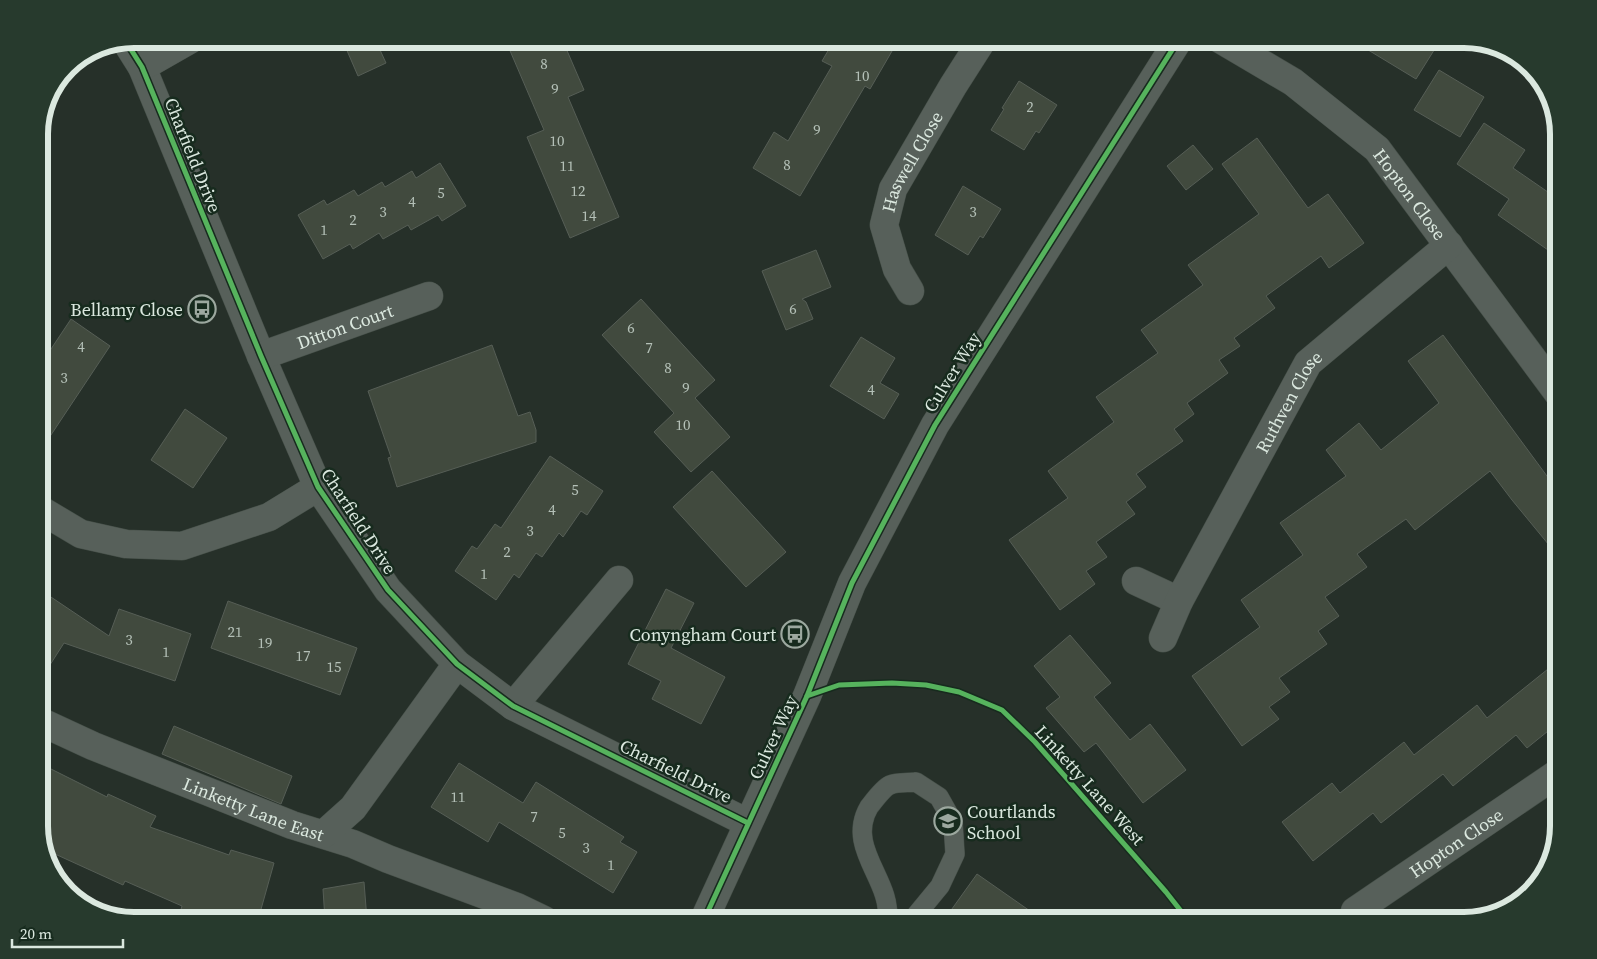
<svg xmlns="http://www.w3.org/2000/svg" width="1597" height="959" font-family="'Source Serif 4',serif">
<rect width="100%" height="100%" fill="#263029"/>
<!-- building -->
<g fill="#414a3e" stroke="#565e56">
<polygon points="342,39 375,39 386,63 358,76"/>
<polygon points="505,39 562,39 584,90 568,97 619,217 570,238 527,137 544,130"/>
<polygon points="835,39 899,39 870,89 865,86 800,196 753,168 774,132 788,141 832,66 822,61"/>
<polygon points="1350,39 1441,39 1416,79"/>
<polygon points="1439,70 1484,97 1460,137 1414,110"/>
<polygon points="1019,81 1057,105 1039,133 1036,131 1024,150 991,130 1004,109 1002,108"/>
<polygon points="1484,123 1525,150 1513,168 1558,199 1558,257 1498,215 1509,199 1457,164"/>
<polygon points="1257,138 1308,208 1328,194 1364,243 1329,268 1321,256 1266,296 1275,308 1234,338 1240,346 1219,360 1228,373 1187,403 1194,414 1174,429 1183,441 1136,474 1146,487 1126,502 1135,514 1096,542 1107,557 1086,571 1095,584 1060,610 1009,540 1068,498 1048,471 1114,422 1096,397 1158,353 1141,330 1203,285 1188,265 1259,214 1222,164"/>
<polygon points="1193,145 1213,169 1186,190 1167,166"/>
<polygon points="440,163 466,206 442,221 438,215 411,230 408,225 383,239 379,233 353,249 350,244 323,259 298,215 324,200 327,205 354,190 358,196 382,182 385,187 412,171 416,178"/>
<polygon points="963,186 1001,209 983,238 980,236 968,255 935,235"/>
<polygon points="816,250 831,287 802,299 806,302 813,319 786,330 762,271"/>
<polygon points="641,299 715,380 695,398 730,437 691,472 654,432 674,413 602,335"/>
<polygon points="71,319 110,346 39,453 39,367"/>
<polygon points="1443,335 1558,491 1558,556 1512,500 1490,471 1415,530 1406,519 1357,554 1367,567 1325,597 1339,616 1318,631 1327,644 1279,678 1290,692 1269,707 1279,719 1242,746 1192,676 1260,627 1241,600 1303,555 1280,523 1346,476 1326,450 1359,423 1381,450 1439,403 1408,361"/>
<polygon points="861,337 895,358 880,383 899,394 884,419 830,386"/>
<polygon points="492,345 518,416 530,412 536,430 536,442 397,487 388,458 391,457 368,391"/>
<polygon points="185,409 227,438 193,488 151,460"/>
<polygon points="550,456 603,491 587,515 581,511 563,537 559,533 542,557 536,553 519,578 514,574 496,600 455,571 472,546 477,549 495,524 501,528"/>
<polygon points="712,471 786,552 746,587 673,507"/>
<polygon points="39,589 109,636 119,609 191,634 175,681 64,643 39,682"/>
<polygon points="666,589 694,603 671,648 725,677 701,724 652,699 661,681 628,664"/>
<polygon points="228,601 357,648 340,695 211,648"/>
<polygon points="1070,635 1111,683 1094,697 1130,740 1150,724 1186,770 1143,803 1096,743 1084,752 1046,708 1060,697 1034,666"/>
<polygon points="1558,661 1558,723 1527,748 1516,735 1453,786 1443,774 1381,823 1373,813 1313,861 1282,822 1332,783 1340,793 1404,742 1414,755 1477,705 1487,718"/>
<polygon points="174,726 292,776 281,804 162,754"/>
<polygon points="39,763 107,797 108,794 156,816 150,827 229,855 231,850 274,863 258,920 178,920 182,906 125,881 123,885 44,849 39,831"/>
<polygon points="459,763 523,803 536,782 624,837 620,842 637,852 613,893 499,822 488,842 431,807"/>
<polygon points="977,874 1043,920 944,920"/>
<polygon points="364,882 367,920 325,920 323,889"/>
</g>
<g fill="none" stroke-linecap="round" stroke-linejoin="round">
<!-- service casing -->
<g stroke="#444e47" stroke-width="20">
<path id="service" d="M 887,920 C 893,881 845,848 869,807 C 873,802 883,788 890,785 C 897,782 909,783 916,782 L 939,797 L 953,822 L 955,854 L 940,886 L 912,920"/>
</g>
<!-- minor casing -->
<g stroke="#444e47" stroke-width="29">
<g id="minor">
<path id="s1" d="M 1220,39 L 1293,82 L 1377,149 L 1558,393"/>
<polyline points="125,40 142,67 261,356 318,487 388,590 457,664 513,706 748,823"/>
<polyline points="142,67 191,39"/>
<path id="s2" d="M 910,291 L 897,269 L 884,225 L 893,189 L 953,86 L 983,39"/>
<path id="s3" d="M 261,356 L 429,296"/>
<polyline points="39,509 81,534 126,544 182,546 269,517 318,487"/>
<polyline points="1136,581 1179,601"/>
<path id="s4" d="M 1163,638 L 1179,601 L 1308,363 L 1449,245"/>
<polyline points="513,706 619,580"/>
<path id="s5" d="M 39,721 L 93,746 L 292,825 L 353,844 L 388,859 L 517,907 L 544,920"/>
<polyline points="324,834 353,808 457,664"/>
<path id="s6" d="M 1355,911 L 1558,773"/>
<polyline points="704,920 807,696 852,583 935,425 1179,39"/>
</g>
</g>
<!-- service -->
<use href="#service" stroke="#57605a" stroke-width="19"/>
<!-- minor -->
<use href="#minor" stroke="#57605a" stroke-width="28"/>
<!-- cycleway casing -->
<g stroke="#172b1e" stroke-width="8">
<g id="cycleway">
<polyline points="125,40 142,67 261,356 318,487 388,590 457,664 513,706 748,823"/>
<polyline points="807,696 839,685 892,683 926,685 959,692 1002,710 1035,742 1166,892 1188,920"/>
<polyline points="704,920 807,696 852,583 935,425 1179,39"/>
</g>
</g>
<!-- cycleway -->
<use href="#cycleway" stroke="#56b35d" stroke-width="5"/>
</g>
<!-- icons -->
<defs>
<g id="bus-ring" transform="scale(1.4375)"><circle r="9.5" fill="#172b1e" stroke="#9ca89f" stroke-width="1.5"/><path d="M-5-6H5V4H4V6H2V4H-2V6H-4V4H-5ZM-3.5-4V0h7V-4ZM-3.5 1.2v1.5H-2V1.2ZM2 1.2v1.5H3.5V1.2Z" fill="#9ca89f"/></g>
<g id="school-ring" transform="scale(1.4375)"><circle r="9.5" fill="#172b1e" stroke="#9ca89f" stroke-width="1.5"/><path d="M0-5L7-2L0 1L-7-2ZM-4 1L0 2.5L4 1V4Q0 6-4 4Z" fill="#9ca89f"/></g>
</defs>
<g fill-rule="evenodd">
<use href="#bus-ring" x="202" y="309"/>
<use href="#bus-ring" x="795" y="634"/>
<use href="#school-ring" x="948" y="821"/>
</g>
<g text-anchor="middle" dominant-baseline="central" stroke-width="5" stroke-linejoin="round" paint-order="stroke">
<!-- number labels -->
<g font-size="15" fill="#b4c0b7">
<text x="544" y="63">8</text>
<text x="862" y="75">10</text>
<text x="555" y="88">9</text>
<text x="1030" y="106">2</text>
<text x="817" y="129">9</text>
<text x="557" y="140">10</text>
<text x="787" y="164">8</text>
<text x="567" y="165">11</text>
<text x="578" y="190">12</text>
<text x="441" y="192">5</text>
<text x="412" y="201">4</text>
<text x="383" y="211">3</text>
<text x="973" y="211">3</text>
<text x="589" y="215">14</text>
<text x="353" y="219">2</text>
<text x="324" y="229">1</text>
<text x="793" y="308">6</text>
<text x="631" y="327">6</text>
<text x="81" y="346">4</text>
<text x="649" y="347">7</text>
<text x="668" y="367">8</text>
<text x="64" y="377">3</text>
<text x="686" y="387">9</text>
<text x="871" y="389">4</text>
<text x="683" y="424">10</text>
<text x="575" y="489">5</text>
<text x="552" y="509">4</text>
<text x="530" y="530">3</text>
<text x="507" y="551">2</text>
<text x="484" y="573">1</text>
<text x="235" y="631">21</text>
<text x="129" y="639">3</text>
<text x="265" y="642">19</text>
<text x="166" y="651">1</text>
<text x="303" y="655">17</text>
<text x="334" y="666">15</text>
<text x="458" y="796">11</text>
<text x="534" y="816">7</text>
<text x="562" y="832">5</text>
<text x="586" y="847">3</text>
<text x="611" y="864">1</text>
</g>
<!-- street labels -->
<g font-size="18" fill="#dbe8df" stroke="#172b1e">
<text transform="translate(193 155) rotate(68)">Charfield Drive</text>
<text stroke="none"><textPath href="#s2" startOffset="141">Haswell Close</textPath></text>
<text stroke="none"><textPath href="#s1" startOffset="248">Hopton Close</textPath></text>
<text stroke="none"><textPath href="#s3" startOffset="89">Ditton Court</textPath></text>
<text transform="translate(952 372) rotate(-58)">Culver Way</text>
<text stroke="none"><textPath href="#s4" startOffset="268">Ruthven Close</textPath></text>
<text transform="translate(359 521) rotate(57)">Charfield Drive</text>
<text transform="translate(773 737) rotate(-65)">Culver Way</text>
<text transform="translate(676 771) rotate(26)">Charfield Drive</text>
<text transform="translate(1090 785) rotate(48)">Linketty Lane West</text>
<text stroke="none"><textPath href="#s5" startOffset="232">Linketty Lane East</textPath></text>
<text stroke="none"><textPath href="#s6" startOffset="122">Hopton Close</textPath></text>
</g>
<!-- poi labels -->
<g font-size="18" fill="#dbe8df" stroke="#172b1e" text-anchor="end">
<text x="183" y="309">Bellamy Close</text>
<text x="776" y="634">Conyngham Court</text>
<text x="967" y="811" text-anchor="start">Courtlands<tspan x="967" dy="21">School</tspan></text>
</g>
</g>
<!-- crop -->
<path d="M0 0H1597V959H0ZM134 48H1464A86 86 0 0 1 1550 134V826A86 86 0 0 1 1464 912H134A86 86 0 0 1 48 826V134A86 86 0 0 1 134 48Z" fill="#273a2d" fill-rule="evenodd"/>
<path fill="none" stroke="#dbe8df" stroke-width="6" d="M134 48H1464A86 86 0 0 1 1550 134V826A86 86 0 0 1 1464 912H134A86 86 0 0 1 48 826V134A86 86 0 0 1 134 48Z"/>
<!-- scale -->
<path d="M12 939v8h111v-8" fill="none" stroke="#dbe8df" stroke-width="2.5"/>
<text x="20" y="939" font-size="15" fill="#dbe8df" stroke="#172b1e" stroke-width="4" paint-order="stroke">20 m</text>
</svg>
